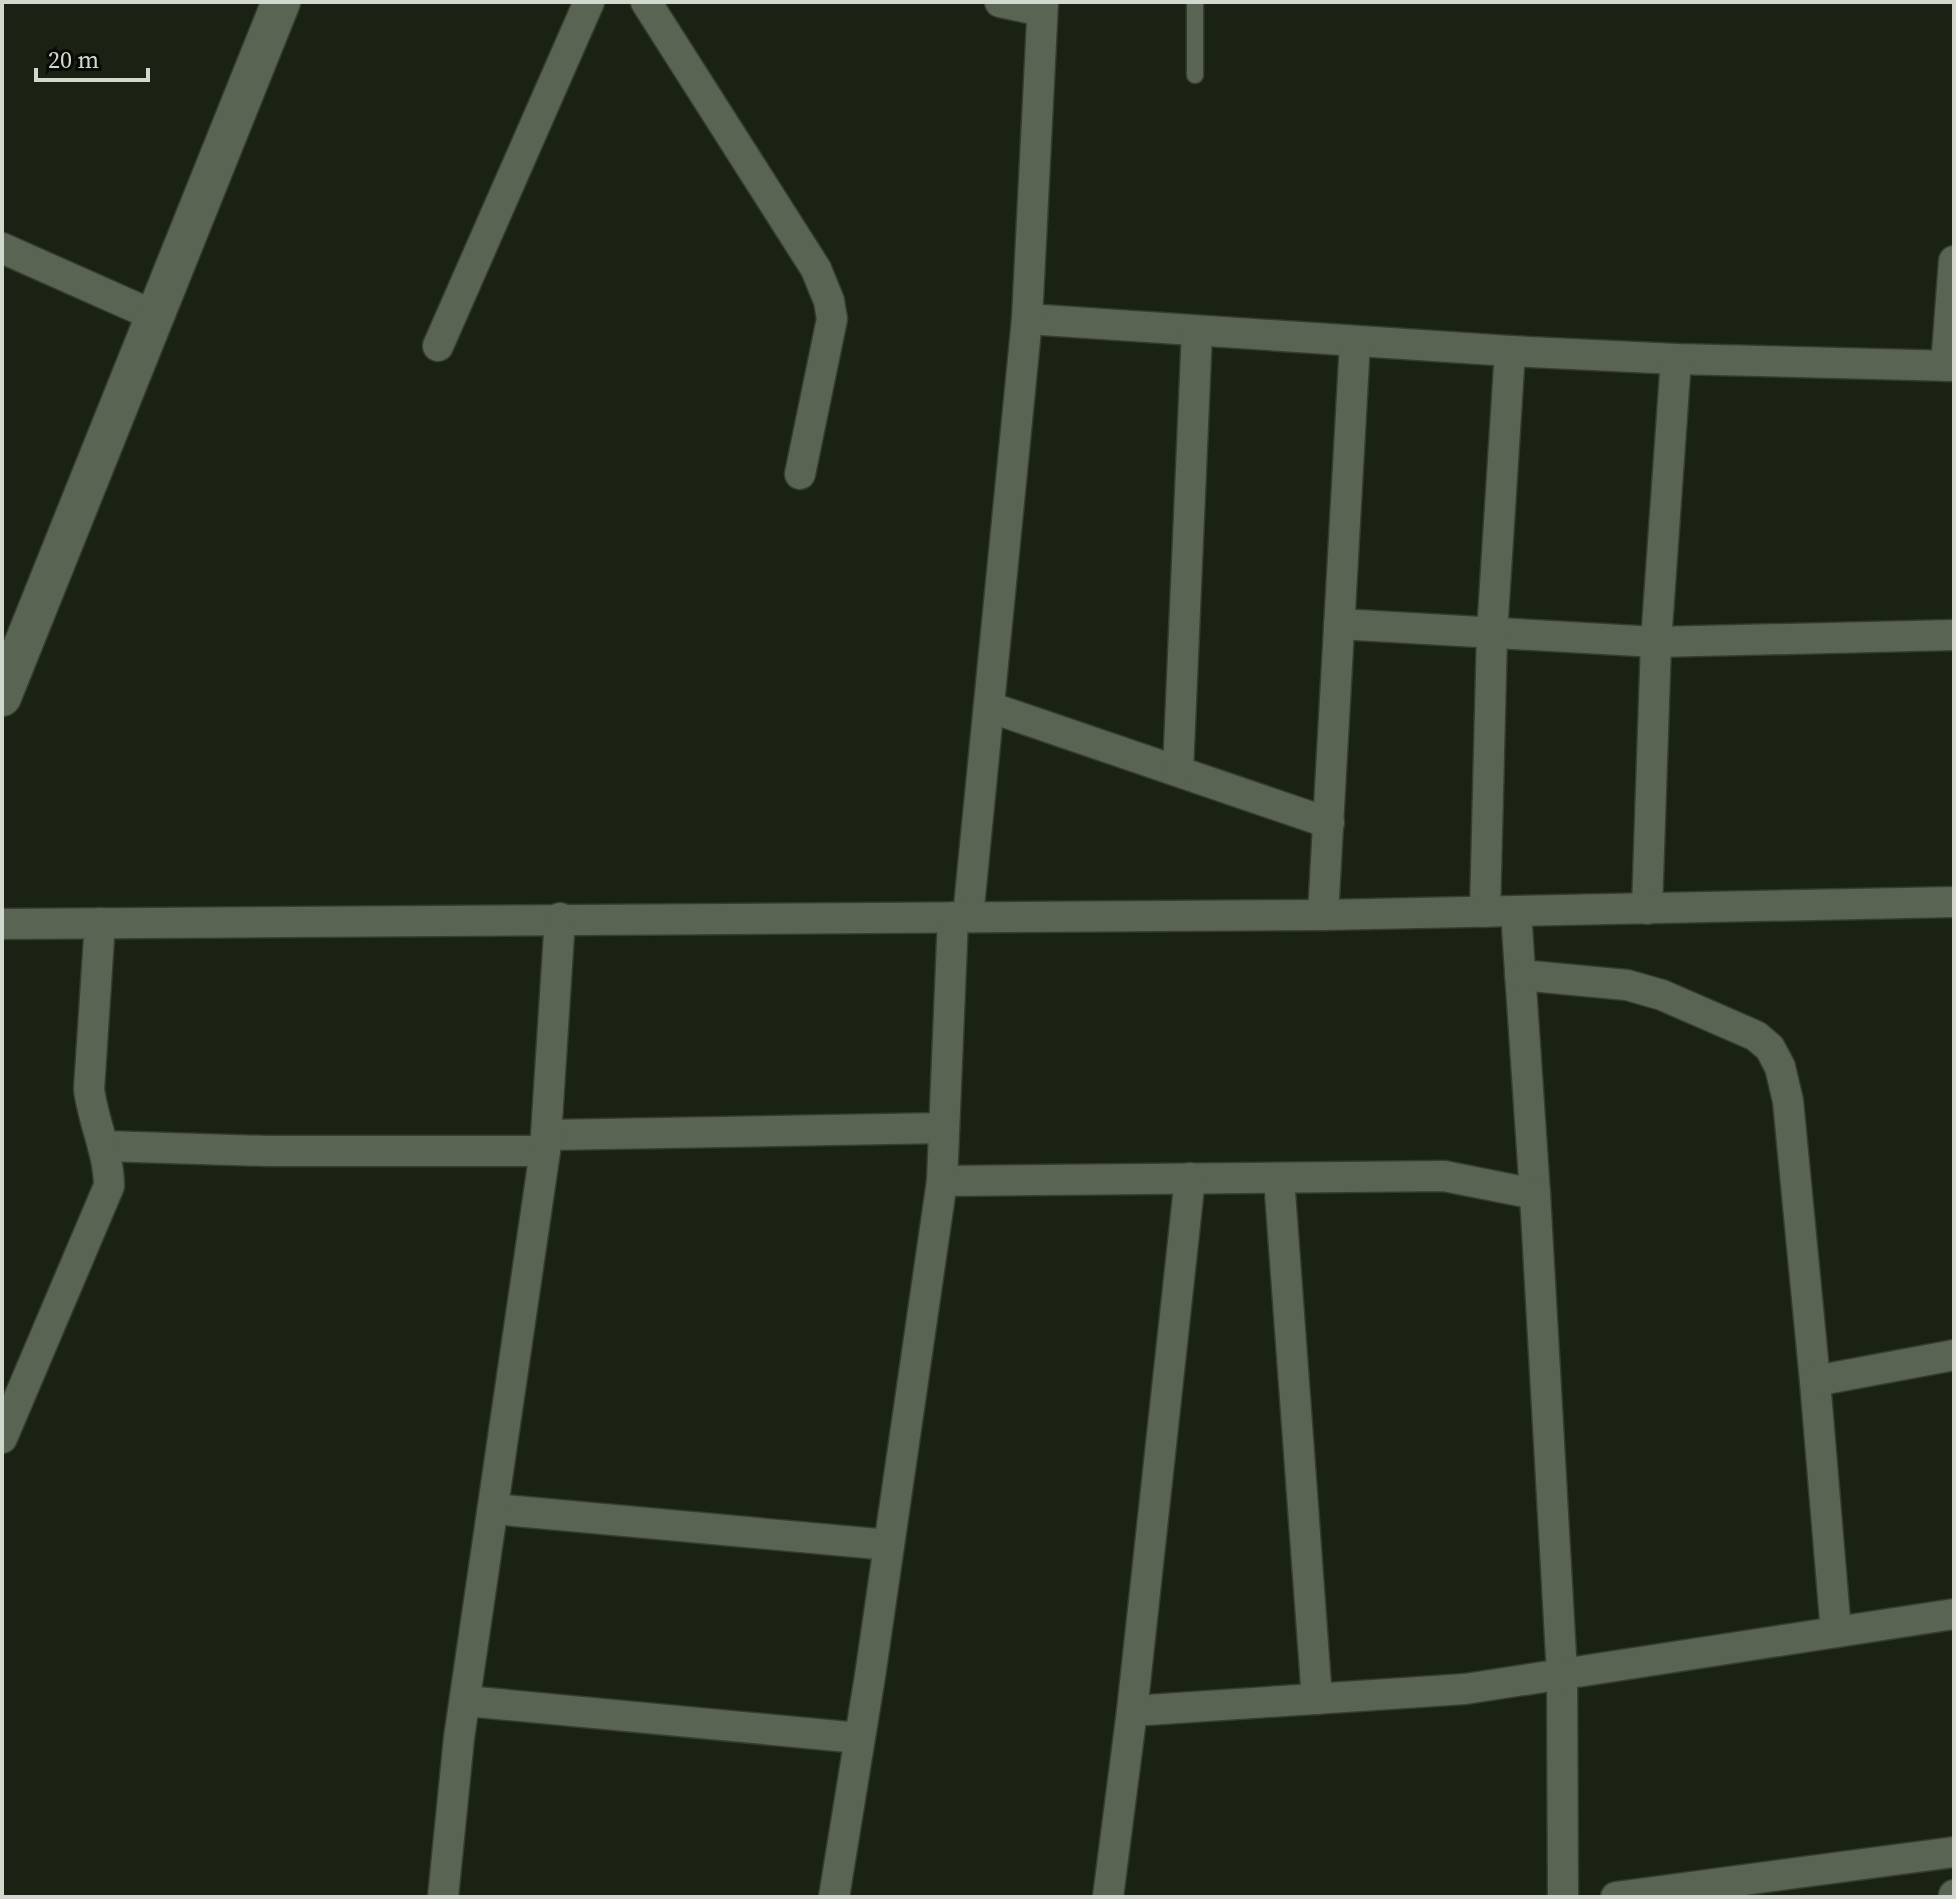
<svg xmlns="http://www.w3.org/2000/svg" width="1956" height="1899" font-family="'Source Serif 4',serif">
<rect width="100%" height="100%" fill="#192213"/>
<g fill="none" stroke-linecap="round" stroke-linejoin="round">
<!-- service casing -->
<g stroke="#363c32" stroke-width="19">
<polyline id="service" points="1195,2 1195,75"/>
</g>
<!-- minor casing -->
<g stroke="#363c32" stroke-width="33">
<g id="minor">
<polyline points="646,2 816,269 829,301 832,319 800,474"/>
<polyline points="1000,2 1042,11"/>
<polyline points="2,248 155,316"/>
<polyline points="1027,319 1510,351 1676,359 1954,366"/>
<polyline points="438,346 589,2"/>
<polyline points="1946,366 1954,261"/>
<polyline points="1339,624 1656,642 1954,635"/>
<polyline points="989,707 1329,823"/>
<polyline points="1178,771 1197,331"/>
<polyline points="1647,909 1656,642 1676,359"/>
<polyline points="1485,912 1492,633 1510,351"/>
<polyline points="1516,912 1535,1194 1562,1674 1563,1897"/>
<polyline points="1323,915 1355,342"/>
<polyline points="968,917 1027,319 1043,2"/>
<polyline points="2,924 1323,915 1954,902"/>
<polyline points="1520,975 1627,985 1662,995 1756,1036 1770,1048 1780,1067 1788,1101 1815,1381 1836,1632"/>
<polyline points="547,1135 944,1128"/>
<polyline points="103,1146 268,1151 545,1151"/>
<polyline points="1279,1178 1317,1699"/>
<polyline points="942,1181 1444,1176 1535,1194"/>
<polyline points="1815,1381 1954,1355"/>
<path d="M 2,1438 L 109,1186 C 109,1153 93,1122 89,1089 L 100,923"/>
<polyline points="493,1509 889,1545"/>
<polyline points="466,1701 859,1738"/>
<polyline points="1132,1711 1465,1689 1954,1614"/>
<polyline points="443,1897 459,1738 545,1151 560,918"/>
<polyline points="834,1897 870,1676 942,1181 953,917"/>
<polyline points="1108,1897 1132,1711 1190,1178"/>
<polyline points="1616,1897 1954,1852"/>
<polyline points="1954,1897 1954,1895"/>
</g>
</g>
<!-- tertiary casing -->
<g stroke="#363c32" stroke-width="41">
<polyline id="tertiary" points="2,697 281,2"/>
</g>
<!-- service -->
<use href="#service" stroke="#5a6453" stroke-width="16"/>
<!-- minor -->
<use href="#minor" stroke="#5a6453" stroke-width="30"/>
<!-- tertiary -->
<use href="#tertiary" stroke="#5a6453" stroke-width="38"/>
</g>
<!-- border -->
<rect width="1956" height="1899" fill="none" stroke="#d2d8ce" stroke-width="8"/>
<!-- scale -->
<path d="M36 68v12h112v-12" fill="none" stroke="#d2d8ce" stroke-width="4"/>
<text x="48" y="68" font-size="24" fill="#d2d8ce" stroke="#070a05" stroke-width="6" paint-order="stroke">20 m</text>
</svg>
